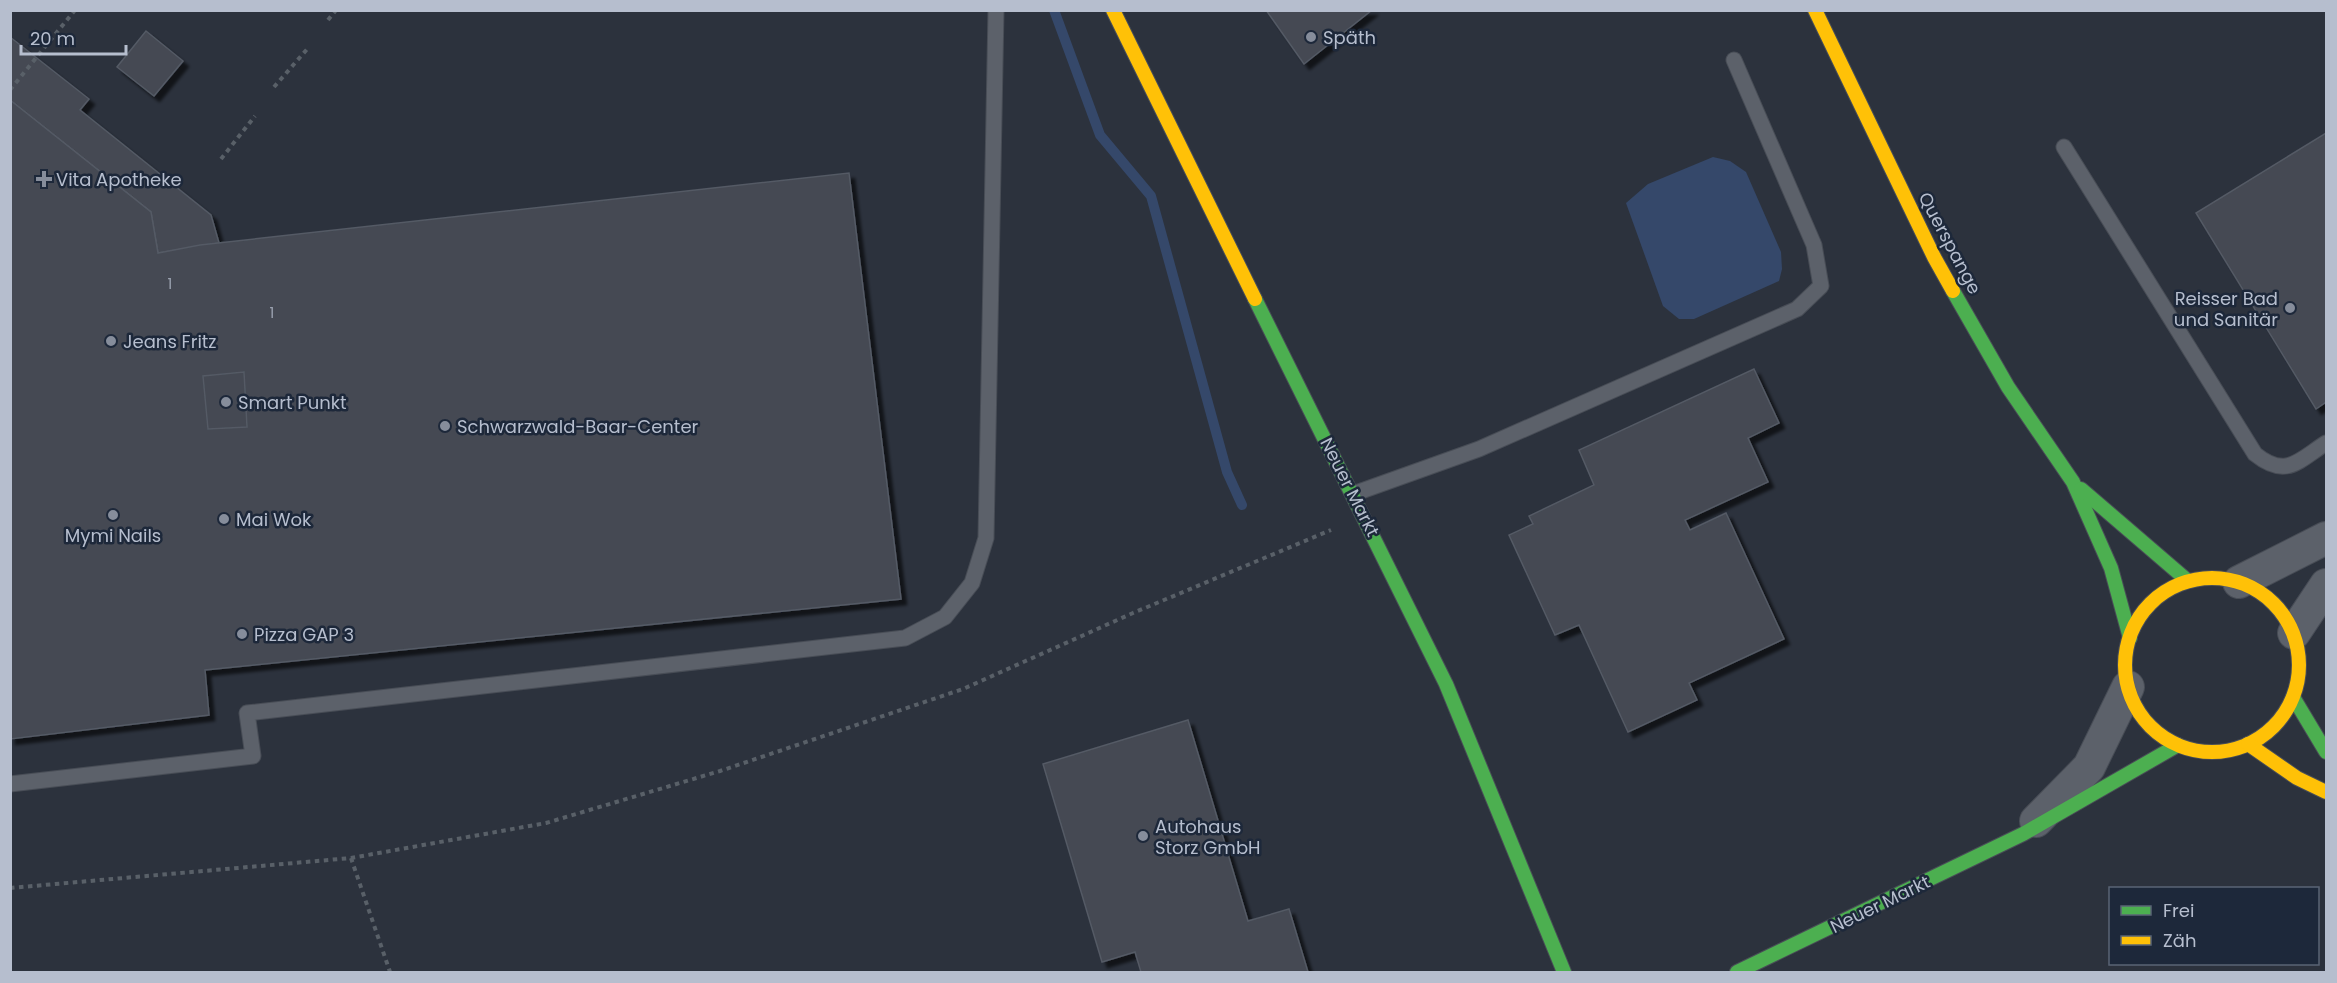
<svg xmlns="http://www.w3.org/2000/svg" width="2337" height="983" font-family="Poppins,sans-serif">
<defs>
<filter id="shadow"><feDropShadow dx="5.5" dy="5.5" stdDeviation="1.5" flood-color="#0009"/></filter>
</defs>
<rect width="100%" height="100%" fill="#2c323d"/>
<!-- water -->
<polygon fill="#35486a" points="1713,157 1730,161 1746,172 1781,252 1782,269 1779,281 1694,319 1679,319 1663,306 1626,203 1648,184"/>
<g fill="none" stroke-linecap="round" stroke-linejoin="round">
<!-- stream -->
<polyline stroke="#35486a" stroke-width="10" points="1054,10 1100,135 1151,196 1227,472 1242,505"/>
</g>
<!-- building -->
<g fill="#444952" stroke="#545a65" stroke-width="1.5" filter="url(#shadow)">
<polygon points="1266,10 1372,10 1304,64"/>
<polygon points="146,31 183,61 154,96 117,67"/>
<polygon points="10,37 89,99 80,110 211,215 219,243 158,253 151,212 10,100"/>
<polygon points="10,100 151,212 158,253 200,245 849,173 901,599 205,670 209,715 10,739"/>
<polygon points="2326,133 2326,402 2316,409 2196,213"/>
<polygon points="1754,369 1779,423 1748,438 1768,482 1685,520 1690,530 1726,513 1784,639 1689,683 1697,700 1628,732 1579,625 1555,635 1509,535 1533,524 1529,516 1594,485 1579,450"/>
<polygon points="244,372 247,427 208,429 203,376"/>
<polygon points="1188,720 1248,921 1289,909 1308,972 1141,972 1135,952 1102,962 1043,764"/>
</g>
<g fill="none" stroke-linecap="round" stroke-linejoin="round">
<!-- lane casing -->
<g stroke="#484d56" stroke-width="17">
<g id="lane">
<path d="M 2064,147 L 2255,454 C 2286,479 2298,461 2326,443"/>
<polyline points="1353,494 1479,449 1797,309 1821,286 1814,245 1734,60"/>
<polyline points="10,784 253,756 247,713 905,638 945,617 972,583 986,538 996,10"/>
</g>
</g>
<!-- street casing -->
<g stroke="#484d56" stroke-width="34">
<g id="street">
<polyline points="2239,582 2326,538"/>
<polyline points="2294,633 2326,585"/>
<polyline points="2036,821 2089,767 2128,687"/>
</g>
</g>
<!-- fast casing -->
<g stroke="#484d56" stroke-width="16">
<g id="fast">
<polyline points="1953,291 2008,387 2073,482 2111,568 2130,638"/>
<polyline points="1255,299 1446,684 1564,972"/>
<polyline points="2081,489 2188,581"/>
<polyline points="2293,697 2326,752"/>
<polyline points="1737,972 2023,834 2178,745"/>
</g>
</g>
<!-- slow casing -->
<g stroke="#484d56" stroke-width="16">
<g id="slow">
<polyline points="1113,10 1255,299"/>
<polyline points="1815,10 1934,257 1953,291"/>
<circle cx="2212" cy="665" r="87"/>
<polyline points="2248,744 2297,778 2326,792"/>
</g>
</g>
<!-- path -->
<g stroke="#596068" stroke-width="4" stroke-dasharray="4.5 4.5" stroke-linecap="butt">
<polyline points="328,20 336,10"/>
<polyline points="274,87 309,47"/>
<polyline points="10,90 75,10"/>
<polyline points="221,159 255,116"/>
<polyline points="351,858 390,972"/>
<polyline points="10,888 351,858 546,823 720,771 963,689 1133,613 1331,530"/>
</g>
<!-- lane -->
<use href="#lane" stroke="#5c616a" stroke-width="15"/>
<!-- street -->
<use href="#street" stroke="#5c616a" stroke-width="32"/>
<!-- fast -->
<use href="#fast" stroke="#4caf50" stroke-width="14"/>
<!-- slow -->
<use href="#slow" stroke="#ffc107" stroke-width="14"/>
</g>
<!-- markers -->
<g fill="#868d9b" stroke="#1d283a" stroke-width="2">
<circle cx="1311" cy="37" r="6"/>
<path d="M41 170h6v6h6v6h-6v6h-6v-6h-6v-6h6z"/>
<circle cx="2290" cy="308" r="6"/>
<circle cx="111" cy="341" r="6"/>
<circle cx="226" cy="402" r="6"/>
<circle cx="445" cy="426" r="6"/>
<circle cx="113" cy="515" r="6"/>
<circle cx="224" cy="519" r="6"/>
<circle cx="242" cy="634" r="6"/>
<circle cx="1143" cy="836" r="6"/>
</g>
<g text-anchor="middle" dominant-baseline="central" stroke-width="5" stroke-linejoin="round" paint-order="stroke">
<!-- number labels -->
<g font-size="15" fill="#9aa1af">
<text x="170" y="283">1</text>
<text x="272" y="312">1</text>
</g>
<!-- poi labels -->
<g font-size="18" fill="#b6bece" stroke="#1d283a" text-anchor="start">
<text x="1323" y="37">Späth</text>
<text x="56" y="179">Vita Apotheke</text>
<text x="2278" y="298" text-anchor="end">Reisser Bad<tspan x="2278" dy="21">und Sanitär</tspan></text>
<text x="123" y="341">Jeans Fritz</text>
<text x="238" y="402">Smart Punkt</text>
<text x="457" y="426">Schwarzwald-Baar-Center</text>
<text x="236" y="519">Mai Wok</text>
<text x="113" y="535" text-anchor="middle">Mymi Nails</text>
<text x="254" y="634">Pizza GAP 3</text>
<text x="1155" y="826">Autohaus<tspan x="1155" dy="21">Storz GmbH</tspan></text>
</g>
<!-- street labels -->
<g font-size="18" fill="#b6bece" stroke="#1d283a">
<text transform="translate(1950 243) rotate(62)">Querspange</text>
<text transform="translate(1350 487) rotate(63)">Neuer Markt</text>
<text transform="translate(1880 904) rotate(-26)">Neuer Markt</text>
</g>
</g>
<!-- border -->
<rect width="2337" height="983" fill="none" stroke="#b6bece" stroke-width="24"/>
<!-- legend -->
<rect x="2109" y="887" width="210" height="78" fill="#1d283a" stroke="#5a6475" stroke-width="1.5"/>
<rect x="2121" y="906" width="30" height="9" fill="#4caf50" stroke="#5a6475" stroke-width="1.5"/>
<text x="2163" y="917" font-size="18" fill="#b6bece">Frei</text>
<rect x="2121" y="936" width="30" height="9" fill="#ffc107" stroke="#5a6475" stroke-width="1.5"/>
<text x="2163" y="947" font-size="18" fill="#b6bece">Zäh</text>
<!-- scale -->
<path d="M21 45v9h105v-9" fill="none" stroke="#b6bece" stroke-width="3"/>
<text x="30" y="45" font-size="18" fill="#b6bece" stroke="#1d283a" stroke-width="4.5" paint-order="stroke">20 m</text>
</svg>
